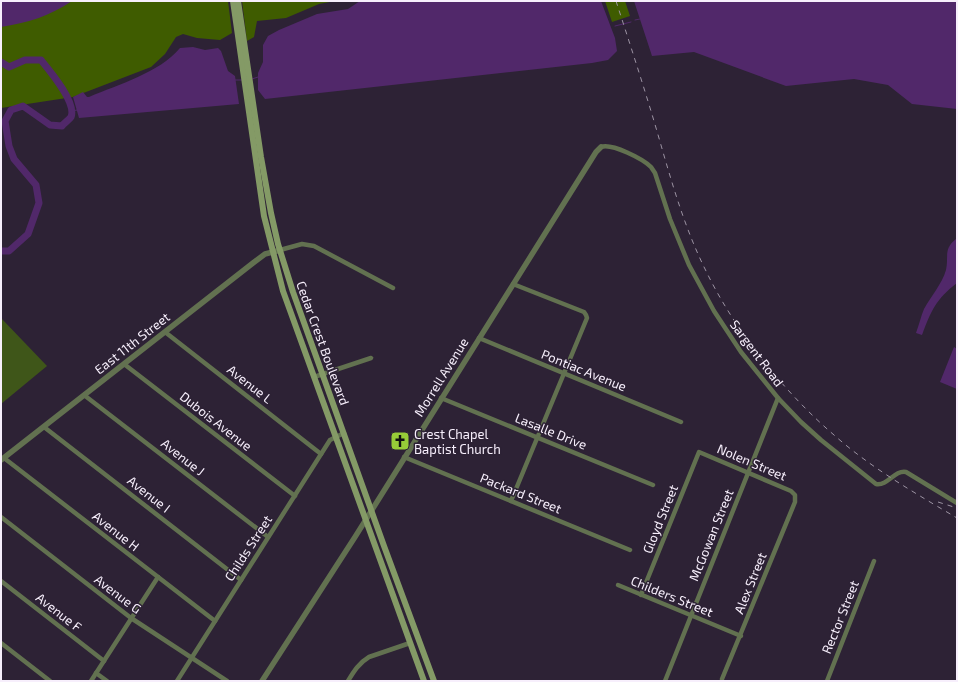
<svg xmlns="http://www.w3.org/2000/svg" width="958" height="682" font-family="'Exo 2',sans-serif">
<rect width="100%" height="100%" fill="#2d2235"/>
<!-- green -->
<polygon fill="#3f5619" points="1,318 47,366 1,404"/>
<!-- forest -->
<g fill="#3f5c00">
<polygon points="50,1 228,1 232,33 220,40 197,38 183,34 176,37 165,54 151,67 73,97 1,108 1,27 14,18"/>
<polygon points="242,1 335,1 319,4 286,18 257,21 254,37 247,41"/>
<polygon points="605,1 625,1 630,16 612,22"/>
</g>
<!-- water -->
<g fill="#51286a">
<path d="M 6,1 L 72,1 C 50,16 27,23 1,27 L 1,2 Z"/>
<polygon points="360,1 601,1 615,38 617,51 608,60 592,63 265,99 258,90 258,73 263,62 263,45 268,36 279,30 317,14 348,9"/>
<polygon points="634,1 957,1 957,109 912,104 888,85 854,79 786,86 694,52 652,56"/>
<path d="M 193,47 L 205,50 L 218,48 L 221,51 L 228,71 L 235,76 L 239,104 L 79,118 L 73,97 L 83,92 L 87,97 L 89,97 C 119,84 159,73 180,48 Z"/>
<path d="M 956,239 L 957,283 C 936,299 931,311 922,335 L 916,333 C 919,325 921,316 924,309 C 931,296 942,284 946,270 C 949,257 943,249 956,239 Z"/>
<polygon points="954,347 957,349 957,389 940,382"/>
</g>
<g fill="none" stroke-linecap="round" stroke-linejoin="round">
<!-- stream -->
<g stroke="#51286a" stroke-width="1">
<polyline points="635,20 640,19"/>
<polyline points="615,26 631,22"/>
<polyline points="252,79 258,77"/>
<polyline points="235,80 242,80"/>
<polyline points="72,111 77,110"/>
</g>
<!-- river -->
<path stroke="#51286a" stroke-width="7" d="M 1,62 L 9,67 L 25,60 L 41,60 C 50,71 77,103 71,117 C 69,120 64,123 62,126 L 50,125 L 23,106 L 11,110 L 5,121 L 9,146 L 14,159 L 36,185 L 39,203 L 28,234 L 9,251 L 1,251"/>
<!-- minor -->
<g stroke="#627150" stroke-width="4.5">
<path d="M 601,147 C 612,143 643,159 651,167 L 655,173 L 670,219 L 689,265 L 714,311 L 741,352 L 778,398 L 801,422 L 821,440 L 876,484 C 888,486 894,470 906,472 L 957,503"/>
<polyline points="280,250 302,244 314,246 393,288"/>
<polyline points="165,332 321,454"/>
<polyline points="479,338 681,422"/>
<polyline points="124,364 295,496"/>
<polyline points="314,377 371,358"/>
<polyline points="84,395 268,537"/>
<polyline points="441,398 653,485"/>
<polyline points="44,427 241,580"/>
<polyline points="404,457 630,550"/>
<polyline points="4,458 215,621"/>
<polyline points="511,501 587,318 586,315 584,312 513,284"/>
<polyline points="1,517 131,618 227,681"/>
<polyline points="1,581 104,661"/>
<polyline points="618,585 741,636"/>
<polyline points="641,595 699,452 791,491 795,495 795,502 722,679"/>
<polyline points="1,643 50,681"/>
<polyline points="96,673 107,681"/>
<polyline points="91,681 158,577"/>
<polyline points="177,681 330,440 344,433"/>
<path d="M 348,681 C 354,671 359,663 369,657 L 410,643"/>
<polyline points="665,681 778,398"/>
<polyline points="827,681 874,561"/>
</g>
<!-- tertiary -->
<g stroke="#627150" stroke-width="5.5">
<polyline points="1,460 253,263 265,254 277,251"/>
<polyline points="262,681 355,537 596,152 601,147"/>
</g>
<!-- secondary -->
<g stroke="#849a66" stroke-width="6">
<polyline points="233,1 264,216 283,291 424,681"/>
<polyline points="238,1 261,157 271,213 278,244 293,292 384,546 434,681"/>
</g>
<!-- rail -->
<g stroke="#9c93a3" stroke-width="1" stroke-dasharray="5 5" stroke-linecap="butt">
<path d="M 616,1 C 629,41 642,81 654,121 C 669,172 682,223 706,271 C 735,331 784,392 834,435 C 871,468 915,493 957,518"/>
<polyline points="938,502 957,508"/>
</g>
</g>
<!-- icons -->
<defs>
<g id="church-square" transform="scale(1)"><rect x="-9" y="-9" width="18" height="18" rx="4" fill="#97cc38" stroke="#2d2235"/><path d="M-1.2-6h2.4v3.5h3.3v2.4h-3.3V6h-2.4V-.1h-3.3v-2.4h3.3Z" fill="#111"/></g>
</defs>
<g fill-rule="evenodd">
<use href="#church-square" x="400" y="441"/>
</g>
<g text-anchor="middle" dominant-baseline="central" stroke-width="3" stroke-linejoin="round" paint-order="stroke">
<!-- street labels -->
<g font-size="13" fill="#f7effc" stroke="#2d2235">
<text transform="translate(132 343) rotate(-38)">East 11th Street</text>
<text transform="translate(323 343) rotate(70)">Cedar Crest Boulevard</text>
<text transform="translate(757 353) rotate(53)">Sargent Road</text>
<text transform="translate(584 370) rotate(22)">Pontiac Avenue</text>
<text transform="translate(441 377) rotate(-58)">Morrell Avenue</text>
<text transform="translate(250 384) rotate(38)">Avenue L</text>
<text transform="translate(216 421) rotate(38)">Dubois Avenue</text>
<text transform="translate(551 431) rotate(22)">Lasalle Drive</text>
<text transform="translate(183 457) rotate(38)">Avenue J</text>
<text transform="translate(752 462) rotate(23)">Nolen Street</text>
<text transform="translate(521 493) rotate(22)">Packard Street</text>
<text transform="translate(149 494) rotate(38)">Avenue I</text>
<text transform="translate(660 519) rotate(-68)">Gloyd Street</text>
<text transform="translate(116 531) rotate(38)">Avenue H</text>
<text transform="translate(711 535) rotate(-68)">McGowan Street</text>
<text transform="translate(248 548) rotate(-57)">Childs Street</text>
<text transform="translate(750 583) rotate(-68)">Alex Street</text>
<text transform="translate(118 594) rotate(37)">Avenue G</text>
<text transform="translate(672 596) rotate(22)">Childers Street</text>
<text transform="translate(59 612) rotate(38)">Avenue F</text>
<text transform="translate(840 617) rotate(-68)">Rector Street</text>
</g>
<!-- poi labels -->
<g font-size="13" fill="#f7effc" stroke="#2d2235" text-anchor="start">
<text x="414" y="434">Crest Chapel<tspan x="414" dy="15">Baptist Church</tspan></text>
</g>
</g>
<!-- border -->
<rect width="958" height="682" fill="none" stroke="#f7effc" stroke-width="4"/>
</svg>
